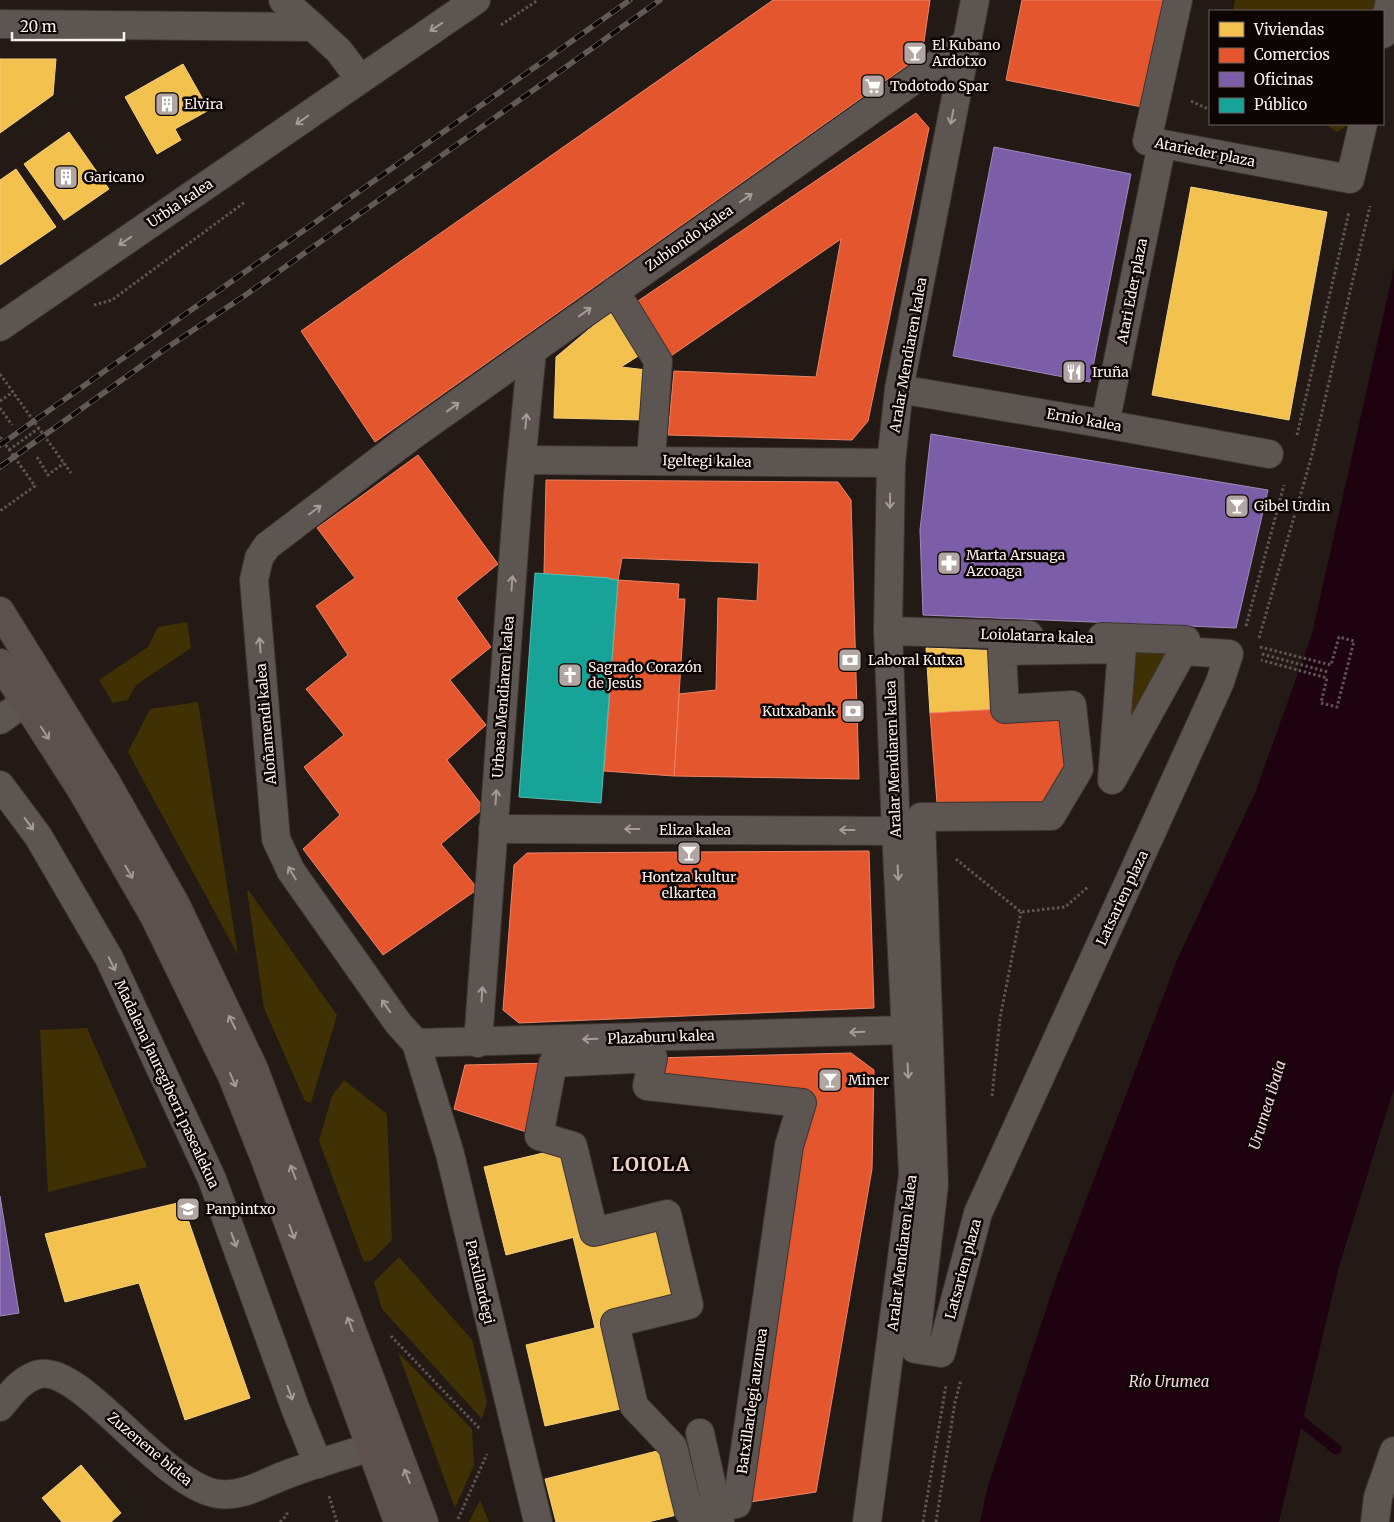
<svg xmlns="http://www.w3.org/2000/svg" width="1394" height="1522" font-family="Merriweather,serif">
<rect width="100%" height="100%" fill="#241a15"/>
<!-- green -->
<g fill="#3f3103">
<polygon points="1235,0 1390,0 1383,11 1233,11"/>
<polygon points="1325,124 1350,124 1337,132"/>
<polygon points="187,622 191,648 136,685 128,700 113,703 99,680 148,647 158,627"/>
<polygon points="1122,649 1183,651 1112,780"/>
<polygon points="198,702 238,955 128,752 150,709"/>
<polygon points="247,891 249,891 337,1015 311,1103 305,1101 264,1008"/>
<polygon points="87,1028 147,1167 48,1192 40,1030"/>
<polygon points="344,1080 387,1114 392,1240 372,1260 364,1262 319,1141 332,1096"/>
<polygon points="399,1257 472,1340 487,1402 482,1419 382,1309 374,1282"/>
<polygon points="398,1352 472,1429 474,1465 455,1508"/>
<polygon points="480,1500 489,1522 469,1522"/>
</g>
<!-- water -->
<polygon fill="#1f0210" points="1394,268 1394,1088 1339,1267 1279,1522 980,1522 987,1489 1055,1282 1177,960 1255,793 1312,634"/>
<!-- homes -->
<g fill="#f2c14e" stroke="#f5cf7e">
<polygon points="0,59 56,59 53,95 0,133"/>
<polygon points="183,64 209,110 175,129 181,140 157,154 125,97"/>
<polygon points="69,132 109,189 64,220 24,164"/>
<polygon points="16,169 56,227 0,265 0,180"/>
<polygon points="1191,187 1327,212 1289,420 1152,395"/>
<polygon points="612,310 643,353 621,367 647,370 644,420 554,418 556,357"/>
<polygon points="926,648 1002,651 1005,709 930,713"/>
<polygon points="573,1146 594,1232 506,1255 484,1167"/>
<polygon points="182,1202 250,1398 185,1420 139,1283 65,1302 45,1234"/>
<polygon points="667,1214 689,1305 595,1328 573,1237"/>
<polygon points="615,1323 634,1406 545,1426 526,1345"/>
<polygon points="673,1447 689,1512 648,1522 556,1522 545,1479"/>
<polygon points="81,1465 121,1513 111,1522 62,1522 42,1498"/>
</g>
<!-- shops -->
<g fill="#e4572e" stroke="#ec8567">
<polygon points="773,0 930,0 922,55 375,442 301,331"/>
<polygon points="1022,0 1163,0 1142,107 1006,80"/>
<polygon points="916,113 929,128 868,421 852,440 668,435 674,371 816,377 841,239 668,358 632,305"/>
<polygon points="418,455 498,564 456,598 491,647 450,680 486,725 447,760 484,808 441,844 478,889 383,955 303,849 340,815 304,767 344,735 306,689 348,655 316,606 355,578 317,528"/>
<polygon points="546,480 838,482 851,500 859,779 674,776 679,694 716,690 718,598 757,601 759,563 622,558 618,580 609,579 609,578 544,574"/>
<polygon points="618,580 679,584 678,599 685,599 674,776 604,771"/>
<polygon points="1072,705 1079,769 1051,816 938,816 930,713"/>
<polygon points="869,851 874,1008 519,1023 503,1010 514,865 527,853"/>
<polygon points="851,1053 874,1070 872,1169 816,1492 737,1504 802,1103 647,1086 653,1058"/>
<polygon points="553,1063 539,1136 454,1109 465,1065"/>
</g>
<!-- offices -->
<g fill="#7b5ea7" stroke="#a28abc">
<polygon points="994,147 1131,174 1090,382 953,356"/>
<polygon points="931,434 1268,490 1236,628 923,615 920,530"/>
<polygon points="0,1196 19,1313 0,1316"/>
</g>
<!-- public -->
<polygon fill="#17a398" stroke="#5cbab2" points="535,573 609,578 609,579 618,580 601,803 519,797"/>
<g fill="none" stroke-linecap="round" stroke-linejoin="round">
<!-- stream -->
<polyline stroke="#1f0210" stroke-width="11" points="1294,1410 1302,1422 1336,1449"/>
<!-- minor casing -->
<g stroke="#3c3431" stroke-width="30">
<g id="minor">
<polyline points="283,0 313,27"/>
<polyline points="1178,0 1147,141 1350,179 1363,124"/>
<polyline points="0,24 313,27 339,51 360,79"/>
<polyline points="1383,34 1390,0"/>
<polyline points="615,291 658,361 651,460"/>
<polyline points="0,327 476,0"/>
<polyline points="899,389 1105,424 1269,454"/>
<polyline points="1105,424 1159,159"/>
<polyline points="522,460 891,463"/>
<polyline points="888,631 1029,635"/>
<polyline points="1102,637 1186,640"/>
<polygon points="1122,649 1112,780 1183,651 1229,654 1220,682 978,1213 941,1353 915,1349 934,1185 921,817 1051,816 1079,769 1072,705 1005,709 1002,651"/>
<polyline points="0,720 25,702"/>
<polyline points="0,785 38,836 109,958 212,1179 296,1410 318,1464"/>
<polyline points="493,829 896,831"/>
<polyline points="416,1043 906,1030"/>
<polyline points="478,1043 518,495 532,351"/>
<polygon points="653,1058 647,1086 802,1103 789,1146 737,1504 689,1512 673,1447 634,1406 615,1323 689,1305 667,1214 594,1232 573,1146 539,1136 553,1063"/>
<path d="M 0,1407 C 11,1394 22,1378 40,1374 C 83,1366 164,1488 219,1494 C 244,1497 265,1482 288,1474 C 315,1464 343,1456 371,1447"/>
<polyline points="700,1433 720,1522"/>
<polyline points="538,1522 450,1154 416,1043 398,1023 291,871 276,839 254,580 259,558 267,546 413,435 966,43"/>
<polyline points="867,1522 913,1174 896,831 888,631 891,463 899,389 975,0"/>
<polyline points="1375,1522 1378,1497 1394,1451"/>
</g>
</g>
<!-- major casing -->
<g stroke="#3c3431" stroke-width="30">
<g id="major">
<polyline points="0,611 105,780 176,905 254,1069 424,1522"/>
<polyline points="0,663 82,791 154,916 232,1076 265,1159 398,1522"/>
</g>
</g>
<!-- path -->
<g stroke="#5f5653" stroke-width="3" stroke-dasharray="2.5 2.5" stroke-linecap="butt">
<polyline points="501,25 538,0"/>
<polyline points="1191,101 1210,110"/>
<polyline points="94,305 112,300 245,202"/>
<polyline points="0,374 71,473"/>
<polyline points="0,401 13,392"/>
<polyline points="0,408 12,425"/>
<polyline points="1297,435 1349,212"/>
<polyline points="0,437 35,486 0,511"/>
<polyline points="9,450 39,428"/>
<polyline points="37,457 48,475 64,463"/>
<polyline points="1246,626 1284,485"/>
<polyline points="1259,638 1312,455 1370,206"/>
<polyline points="1260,647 1331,665 1339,637 1354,641 1337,707 1321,703 1327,678 1261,660"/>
<polyline points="1262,654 1328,672"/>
<polyline points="956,859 1021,912 1065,907 1088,887"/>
<polyline points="992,1096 1000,1018 1021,912"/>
<polyline points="391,1336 480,1429"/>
<polyline points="329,1496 337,1522"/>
<polyline points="458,1519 487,1454"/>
<polyline points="280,1522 287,1515 287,1510"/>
<polyline points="923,1522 946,1385"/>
<polyline points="936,1522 955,1402 961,1380"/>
</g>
<!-- minor -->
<use href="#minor" stroke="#5d5551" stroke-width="28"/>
<!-- major -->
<use href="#major" stroke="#5d514d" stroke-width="28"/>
<!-- rail casing -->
<g stroke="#615a56" stroke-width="5.5">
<g id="rail">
<polyline points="0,445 630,0"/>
<polyline points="0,467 165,349 247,294 660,0"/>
</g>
</g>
<!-- rail -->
<use href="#rail" stroke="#0d0503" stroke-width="4" stroke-dasharray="11" stroke-linecap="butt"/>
</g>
<!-- one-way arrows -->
<defs><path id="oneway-shaft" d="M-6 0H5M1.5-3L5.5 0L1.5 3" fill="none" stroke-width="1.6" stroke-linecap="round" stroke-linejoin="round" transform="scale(1.25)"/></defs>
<g stroke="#a59b97">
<use href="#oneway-shaft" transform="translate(436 27) rotate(146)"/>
<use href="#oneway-shaft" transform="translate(952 117) rotate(101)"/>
<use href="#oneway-shaft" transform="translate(302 120) rotate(145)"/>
<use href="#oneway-shaft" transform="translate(746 198) rotate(-35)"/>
<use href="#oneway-shaft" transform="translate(125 241) rotate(146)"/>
<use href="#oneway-shaft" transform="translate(585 312) rotate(-36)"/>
<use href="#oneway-shaft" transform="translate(453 407) rotate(-36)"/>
<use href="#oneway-shaft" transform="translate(526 421) rotate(-85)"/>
<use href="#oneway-shaft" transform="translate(890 501) rotate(91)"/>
<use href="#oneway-shaft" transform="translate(315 510) rotate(-37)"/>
<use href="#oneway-shaft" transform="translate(512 583) rotate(-86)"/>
<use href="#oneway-shaft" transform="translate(260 645) rotate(-95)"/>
<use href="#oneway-shaft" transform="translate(496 797) rotate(-86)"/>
<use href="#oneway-shaft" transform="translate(29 824) rotate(54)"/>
<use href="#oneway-shaft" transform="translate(632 829) rotate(-180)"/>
<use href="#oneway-shaft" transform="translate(847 830) rotate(-180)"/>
<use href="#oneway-shaft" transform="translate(292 873) rotate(-121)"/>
<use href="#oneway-shaft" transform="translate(898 873) rotate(87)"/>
<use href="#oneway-shaft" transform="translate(112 964) rotate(64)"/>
<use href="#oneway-shaft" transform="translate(482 994) rotate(-86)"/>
<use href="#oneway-shaft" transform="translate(386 1006) rotate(-125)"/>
<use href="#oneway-shaft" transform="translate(857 1032) rotate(178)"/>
<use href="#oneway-shaft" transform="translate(590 1039) rotate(178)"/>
<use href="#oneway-shaft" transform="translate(908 1071) rotate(87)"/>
<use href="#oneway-shaft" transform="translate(234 1240) rotate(70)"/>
<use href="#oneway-shaft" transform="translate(290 1393) rotate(70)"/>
</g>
<g stroke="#a59995">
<use href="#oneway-shaft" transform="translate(45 733) rotate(57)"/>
<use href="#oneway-shaft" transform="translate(129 872) rotate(60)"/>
<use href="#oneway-shaft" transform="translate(232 1022) rotate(-116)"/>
<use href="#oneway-shaft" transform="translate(233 1080) rotate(67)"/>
<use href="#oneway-shaft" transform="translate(293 1172) rotate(-111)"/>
<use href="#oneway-shaft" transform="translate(292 1232) rotate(70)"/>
<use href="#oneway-shaft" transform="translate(350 1324) rotate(-111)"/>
<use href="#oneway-shaft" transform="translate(407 1476) rotate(-111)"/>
</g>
<!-- icons -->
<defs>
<g id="bar-square" transform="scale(1.25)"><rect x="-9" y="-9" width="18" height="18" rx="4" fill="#b1a6a1" stroke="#0d0503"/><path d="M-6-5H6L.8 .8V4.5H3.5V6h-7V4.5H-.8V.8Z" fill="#fff"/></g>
<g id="supermarket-square" transform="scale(1.25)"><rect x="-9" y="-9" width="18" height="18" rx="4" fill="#b1a6a1" stroke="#0d0503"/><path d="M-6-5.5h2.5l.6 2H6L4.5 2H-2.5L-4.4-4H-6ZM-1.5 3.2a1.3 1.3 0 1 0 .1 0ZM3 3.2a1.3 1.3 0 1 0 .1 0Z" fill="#fff"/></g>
<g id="building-square" transform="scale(1.25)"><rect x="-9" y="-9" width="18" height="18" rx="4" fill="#b1a6a1" stroke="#0d0503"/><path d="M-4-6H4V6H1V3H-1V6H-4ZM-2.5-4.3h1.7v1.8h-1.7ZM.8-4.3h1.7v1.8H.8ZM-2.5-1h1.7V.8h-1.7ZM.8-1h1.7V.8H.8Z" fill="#fff"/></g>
<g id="restaurant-square" transform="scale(1.25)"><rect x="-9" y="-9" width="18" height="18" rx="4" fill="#b1a6a1" stroke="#0d0503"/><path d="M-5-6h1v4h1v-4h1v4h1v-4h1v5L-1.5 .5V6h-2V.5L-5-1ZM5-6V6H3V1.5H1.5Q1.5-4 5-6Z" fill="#fff"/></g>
<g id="pharmacy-square" transform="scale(1.25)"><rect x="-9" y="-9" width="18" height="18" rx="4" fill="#b1a6a1" stroke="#0d0503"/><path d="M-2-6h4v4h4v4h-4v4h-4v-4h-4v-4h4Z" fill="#fff"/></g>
<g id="bank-square" transform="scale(1.25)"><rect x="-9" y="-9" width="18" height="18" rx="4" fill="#b1a6a1" stroke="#0d0503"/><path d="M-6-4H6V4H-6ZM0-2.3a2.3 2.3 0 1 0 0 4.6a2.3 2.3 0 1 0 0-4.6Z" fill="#fff"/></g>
<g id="church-square" transform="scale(1.25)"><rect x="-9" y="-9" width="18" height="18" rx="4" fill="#b1a6a1" stroke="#0d0503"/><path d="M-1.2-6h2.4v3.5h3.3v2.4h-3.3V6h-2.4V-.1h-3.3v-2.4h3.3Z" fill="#fff"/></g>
<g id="school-square" transform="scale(1.25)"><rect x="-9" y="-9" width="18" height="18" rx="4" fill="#b1a6a1" stroke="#0d0503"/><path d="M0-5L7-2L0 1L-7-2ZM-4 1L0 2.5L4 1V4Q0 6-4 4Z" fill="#fff"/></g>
</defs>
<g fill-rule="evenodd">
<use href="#bar-square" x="915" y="53"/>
<use href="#supermarket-square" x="873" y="86"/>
<use href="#building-square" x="167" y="104"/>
<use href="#building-square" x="66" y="177"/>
<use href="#restaurant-square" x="1074" y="372"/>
<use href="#bar-square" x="1237" y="506"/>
<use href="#pharmacy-square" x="949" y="563"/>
<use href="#bank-square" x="850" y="660"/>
<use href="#church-square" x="570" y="675"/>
<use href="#bank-square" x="853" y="711"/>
<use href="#bar-square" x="689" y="853"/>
<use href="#bar-square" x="830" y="1080"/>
<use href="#school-square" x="188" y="1209"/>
</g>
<g text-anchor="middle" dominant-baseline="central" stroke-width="5" stroke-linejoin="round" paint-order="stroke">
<!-- poi labels -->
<g font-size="14" fill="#fdf1ed" stroke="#0d0503" text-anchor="start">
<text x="932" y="45">El Kubano<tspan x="932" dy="16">Ardotxo</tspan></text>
<text x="890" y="86">Todotodo Spar</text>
<text x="184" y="104">Elvira</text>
<text x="84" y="177">Garicano</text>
<text x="1092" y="372">Iruña</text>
<text x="1254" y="506">Gibel Urdin</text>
<text x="966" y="555">Marta Arsuaga<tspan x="966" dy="16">Azcoaga</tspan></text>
<text x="868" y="660">Laboral Kutxa</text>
<text x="588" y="667">Sagrado Corazón<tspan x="588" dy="16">de Jesús</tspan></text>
<text x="836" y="711" text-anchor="end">Kutxabank</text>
<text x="689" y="877" text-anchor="middle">Hontza kultur<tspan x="689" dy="16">elkartea</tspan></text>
<text x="848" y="1080">Miner</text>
<text x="206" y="1209">Panpintxo</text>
</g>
<!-- street labels -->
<g font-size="14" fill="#fdf1ed" stroke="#0d0503">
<text transform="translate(1205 152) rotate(11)">Atarieder plaza</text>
<text transform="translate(180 203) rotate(-34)">Urbia kalea</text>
<text transform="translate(689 238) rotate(-35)">Zubiondo kalea</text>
<text transform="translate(1132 291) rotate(-79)">Atari Eder plaza</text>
<text transform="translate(908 355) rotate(-80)">Aralar Mendiaren kalea</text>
<text transform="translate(1084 420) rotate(10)">Ernio kalea</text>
<text transform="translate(707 461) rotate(1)">Igeltegi kalea</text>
<text transform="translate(1037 636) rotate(2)">Loiolatarra kalea</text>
<text transform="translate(503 697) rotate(-86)">Urbasa Mendiaren kalea</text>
<text transform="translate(266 724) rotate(-95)">Aloñamendi kalea</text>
<text transform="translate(893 759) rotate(-92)">Aralar Mendiaren kalea</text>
<text x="695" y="830">Eliza kalea</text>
<text transform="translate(1122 898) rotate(-65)">Latsarien plaza</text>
<text transform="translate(661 1037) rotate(-2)">Plazaburu kalea</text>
<text transform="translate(167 1084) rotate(65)">Madalena Jauregiberri pasealekua</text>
<text transform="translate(902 1253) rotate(-83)">Aralar Mendiaren kalea</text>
<text transform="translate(963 1269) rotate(-75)">Latsarien plaza</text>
<text transform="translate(480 1282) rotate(77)">Patxillardegi</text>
<text transform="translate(752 1401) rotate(-82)">Batxillardegi auzunea</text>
<text transform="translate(150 1449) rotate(40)">Zuzenene bidea</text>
</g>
<!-- water labels -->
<g font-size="15" font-style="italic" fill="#f7d6e4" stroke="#0d0503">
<text transform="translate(1267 1105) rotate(-73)">Urumea ibaia</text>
<text x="1169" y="1381">Río Urumea</text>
</g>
<!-- district labels -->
<g font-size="19" font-weight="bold" letter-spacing="1" fill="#efd3c8" stroke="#0d0503">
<text x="651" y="1164">LOIOLA</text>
</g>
</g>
<!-- legend -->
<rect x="1209" y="10" width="175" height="115" fill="#0d0503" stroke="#6d6361"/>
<rect x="1219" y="22" width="25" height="15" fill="#f2c14e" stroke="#6d6361"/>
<text x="1254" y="35" font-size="15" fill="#fdf1ed">Viviendas</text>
<rect x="1219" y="48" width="25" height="15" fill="#e4572e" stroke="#6d6361"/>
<text x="1254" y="60" font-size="15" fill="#fdf1ed">Comercios</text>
<rect x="1219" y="72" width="25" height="15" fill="#7b5ea7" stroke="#6d6361"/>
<text x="1254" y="85" font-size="15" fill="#fdf1ed">Oficinas</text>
<rect x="1219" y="98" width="25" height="15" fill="#17a398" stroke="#6d6361"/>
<text x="1254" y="110" font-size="15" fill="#fdf1ed">Público</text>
<!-- scale -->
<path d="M12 32v8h112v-8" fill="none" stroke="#fdf1ed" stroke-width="2.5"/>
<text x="20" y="32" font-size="15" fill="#fdf1ed" stroke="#0d0503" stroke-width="4" paint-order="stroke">20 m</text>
</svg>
